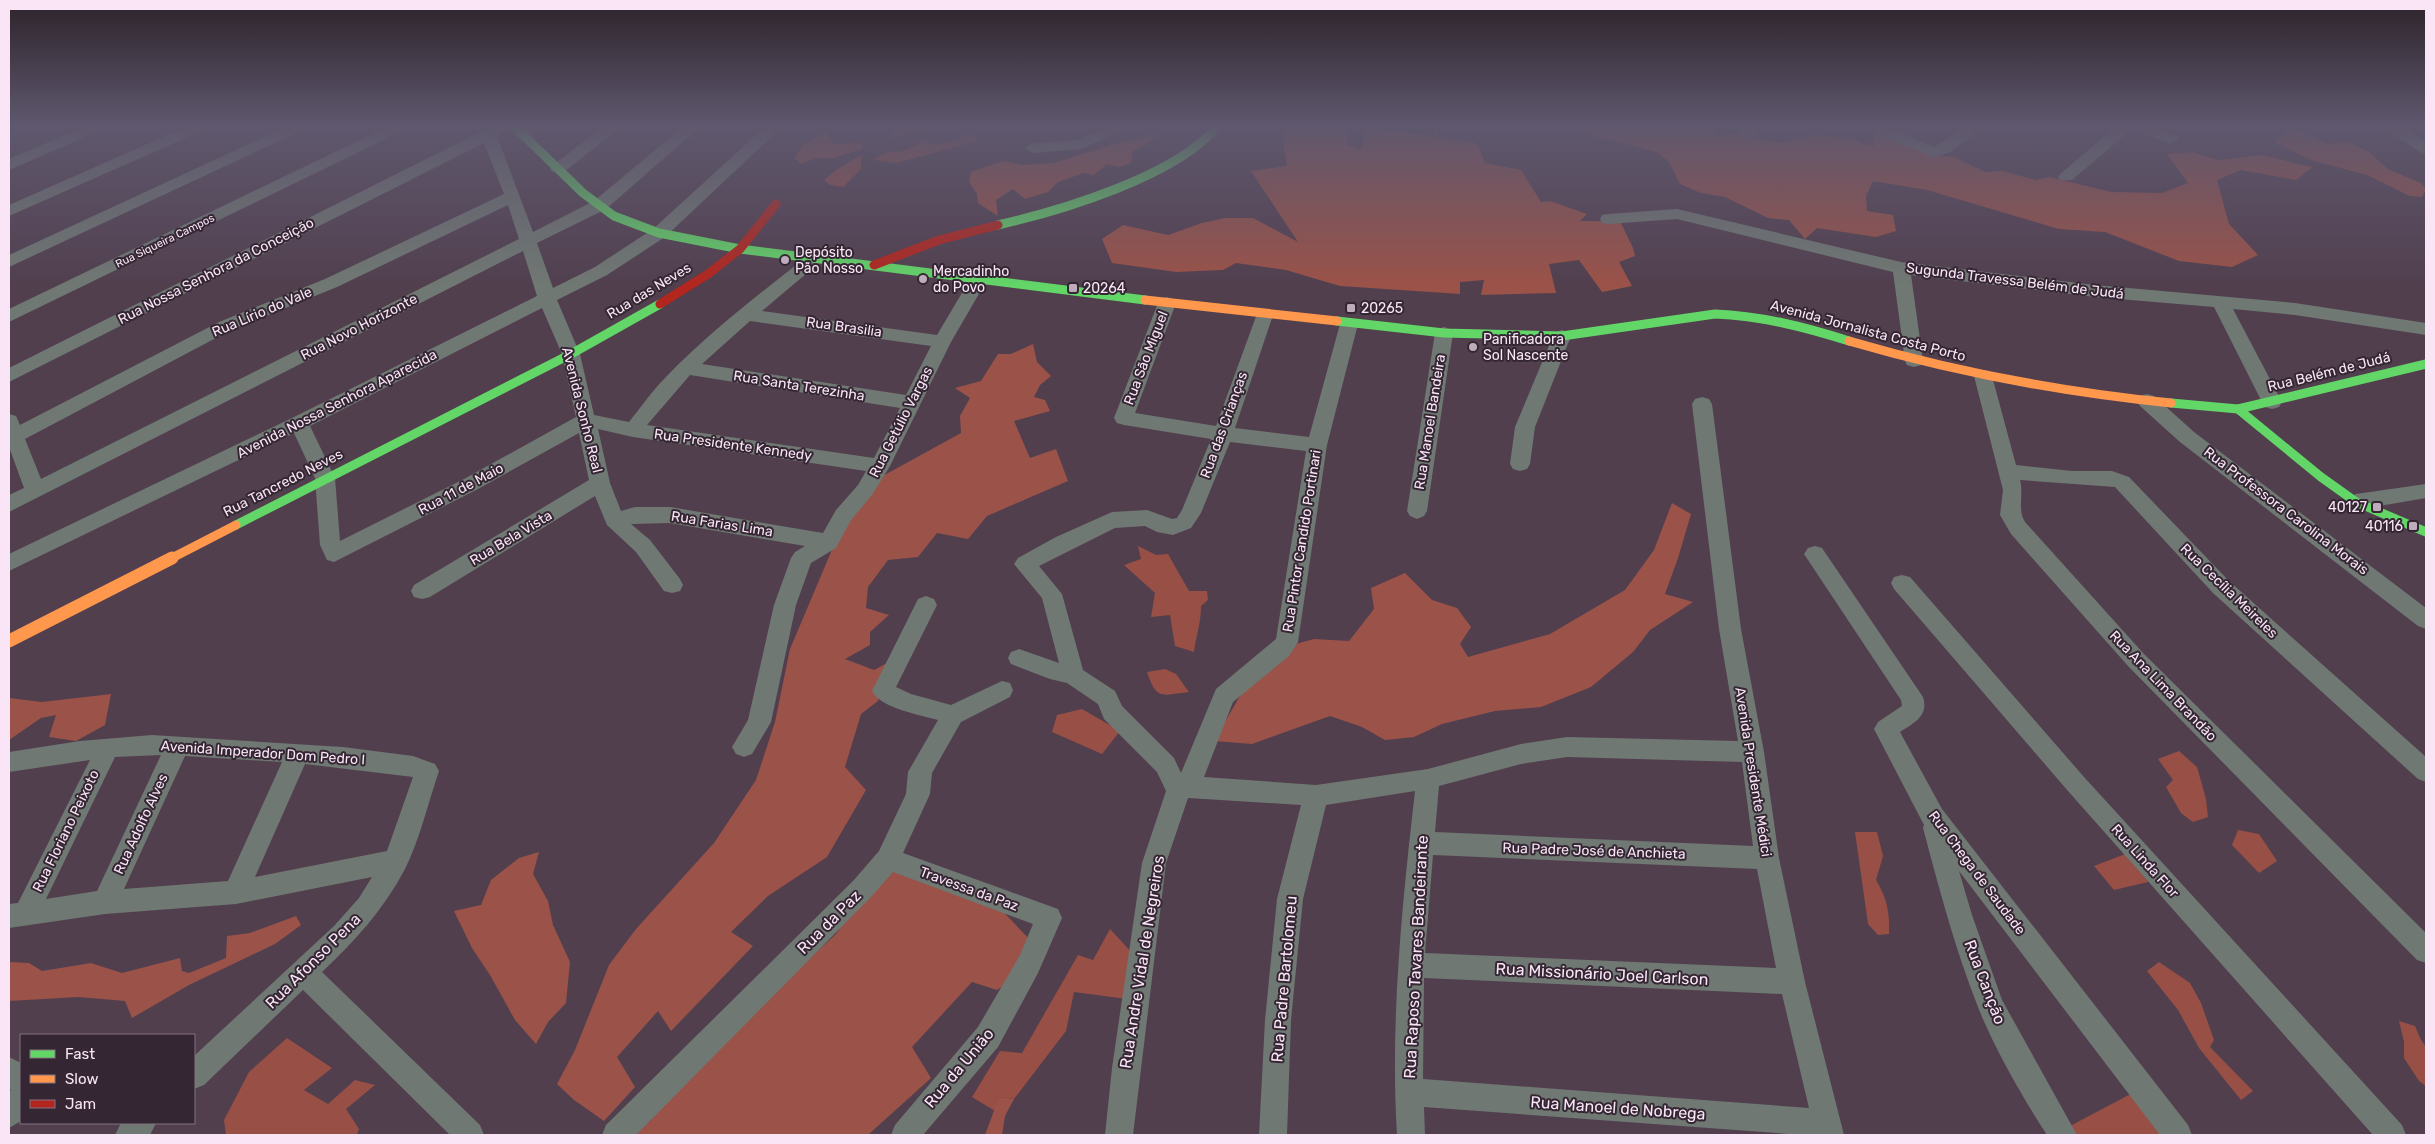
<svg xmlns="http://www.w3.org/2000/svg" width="2435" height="1144" font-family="Rubik,sans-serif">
<rect width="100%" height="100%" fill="#513f4e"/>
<!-- green -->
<g fill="#984f45">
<polygon points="829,130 828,137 836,144 862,142 862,149 833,158 814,158 801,164 795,158 802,145"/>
<polygon points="973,132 978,141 896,163 874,160 884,153 903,151 927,140 931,145 953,141"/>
<polygon points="861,155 861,169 843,187 830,185 824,180 836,170"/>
<path d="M 1138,546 L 1156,555 L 1168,554 L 1189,591 L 1207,591 L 1208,600 L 1201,606 C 1201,624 1196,635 1194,652 L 1175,646 L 1170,615 L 1151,617 L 1155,593 L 1124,565 L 1141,559 Z"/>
<path d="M 1165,669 L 1176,674 L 1189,692 C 1161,695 1157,701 1147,672 Z"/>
<polygon points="1082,709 1120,731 1102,754 1052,732 1057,715"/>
<polygon points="2179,751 2197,767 2206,799 2208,817 2193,822 2181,813 2166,787 2173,780 2158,759"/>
<polygon points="2238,830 2259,834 2277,861 2259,873 2232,845"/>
<path d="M 1855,832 L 1877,832 L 1883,856 L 1876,880 C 1887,898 1890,913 1889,934 L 1878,935 L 1868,924 Z"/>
<polygon points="2128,853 2148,882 2114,890 2094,866"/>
<polygon points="1110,929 1134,955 1127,999 1074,992 1066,1031 1014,1099 999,1097 995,1111 972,1097 1000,1051 1022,1053 1078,955 1093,960"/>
<polygon points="2159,962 2190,983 2201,1003 2214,1040 2210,1047 2253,1091 2241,1100 2199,1048 2178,1010 2147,971"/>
<polygon points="2399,1021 2415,1026 2421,1040 2426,1047 2426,1086 2419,1081 2404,1058 2404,1042"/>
<polygon points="287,1038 332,1068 304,1090 328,1104 355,1080 375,1085 346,1109 359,1129 357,1135 226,1135 224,1120 249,1072"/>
<polygon points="2142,1088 2173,1135 2077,1135 2070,1126"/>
</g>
<!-- forest -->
<g fill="#9b5248">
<polygon points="888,126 926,126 926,129 894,137"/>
<polygon points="1289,126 1348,126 1346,144 1361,149 1366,126 1434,137 1433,126 1443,126 1435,137 1477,143 1485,163 1521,170 1541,202 1550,201 1587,214 1580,221 1620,221 1633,248 1635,256 1619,262 1632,286 1602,292 1579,260 1549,264 1556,293 1481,295 1484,280 1460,282 1460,294 1340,286 1286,270 1236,263 1223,270 1176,272 1112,263 1102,239 1123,225 1168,235 1202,223 1225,218 1253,218 1298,242 1251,171 1287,166 1283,139"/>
<polygon points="1581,126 1708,126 1721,137 1741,131 1752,138 1780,143 1813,135 1851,138 1866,145 1871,144 1873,148 1874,132 1932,155 1954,157 1985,172 2002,171 2036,180 2050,177 2111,192 2162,193 2188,183 2167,154 2193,152 2218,160 2261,155 2312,167 2296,180 2241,170 2217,180 2229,224 2258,255 2232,267 2179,261 2105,232 2059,229 1927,190 1873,181 1866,196 1867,211 1893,215 1896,231 1876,237 1817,228 1805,239 1789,220 1768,218 1725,197 1701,193 1680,184 1669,162 1657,152 1598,137"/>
<polygon points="2291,127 2328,144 2347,142 2368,151 2388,169 2421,183 2426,189 2422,197 2410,196 2367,175 2311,160 2274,142"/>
<polygon points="1157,134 1150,142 1133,151 1131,163 1119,167 1107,164 1094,175 1084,173 1058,182 1048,192 1025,199 1013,189 996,200 998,216 978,203 977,194 969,182 971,172 1003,161 1023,165 1054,163 1121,142"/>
<polygon points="1033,344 1037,362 1051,376 1040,385 1034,397 1045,400 1050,411 1014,421 1030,458 1056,449 1068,481 987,516 968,539 937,533 918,557 888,560 868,587 866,608 889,615 870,632 870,645 845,659 874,670 887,663 878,701 861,714 845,767 866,790 827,857 768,896 731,932 753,946 671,1031 658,1011 617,1057 635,1087 604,1121 574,1100 557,1084 575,1050 609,965 636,929 714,843 756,780 775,722 790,649 845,519 879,478 961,433 960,416 970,398 955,388 981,381 998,354 1011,354"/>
<polygon points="1672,503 1691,514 1678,558 1665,594 1693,602 1650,630 1633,652 1591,687 1541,707 1495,711 1442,724 1414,737 1385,740 1362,727 1330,716 1252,744 1214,741 1248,682 1292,645 1314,639 1349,641 1374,609 1371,588 1405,573 1432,600 1457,608 1471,627 1460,644 1468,657 1550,634 1625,590 1654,550"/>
<polygon points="111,694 105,725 76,741 49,737 56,715 41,718 9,740 9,698 42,702"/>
<polygon points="539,852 533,874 548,901 553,925 570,962 566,1003 548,1022 536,1044 515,1020 490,975 472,948 454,911 481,905 491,880 519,858"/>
<polygon points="888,864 995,903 1030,940 1013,979 997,990 972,982 912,1047 931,1078 868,1135 634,1135 650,1121 715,1045 836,934"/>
<polygon points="296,916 301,925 275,944 189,985 132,1018 125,1001 78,997 9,1001 9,962 29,963 42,971 91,963 122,973 180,958 182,971 189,973 226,958 227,936 250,933"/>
<polygon points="999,1097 1014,1099 1005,1116 1002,1135 985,1135"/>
</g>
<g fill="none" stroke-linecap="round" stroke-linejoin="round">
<!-- street -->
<g fill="#707873" fill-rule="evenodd">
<polygon points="86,126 107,126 104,129 9,170 9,159"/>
<polygon points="188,126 209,126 206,129 9,216 9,205"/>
<polygon points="288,126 308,126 305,129 9,267 9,255"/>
<polygon points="389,126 409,126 406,129 9,322 9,309"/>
<path d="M 492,126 L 512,126 L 497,136 L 533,232 L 594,201 L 684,126 L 701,126 L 606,209 L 537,243 L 553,288 L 595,267 L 653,229 L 766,126 L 783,126 L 665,237 L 607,275 L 557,300 L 580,354 L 594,415 L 629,422 C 641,407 652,391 665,378 C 710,331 761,293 811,253 L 823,253 L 826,257 L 762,311 L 937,335 L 972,276 L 984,276 L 987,280 L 951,342 L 890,466 L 872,495 L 851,520 L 836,548 L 811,563 L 796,605 L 771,722 L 752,754 L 744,757 L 736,754 L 732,747 L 748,720 L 774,605 L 791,558 L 795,552 L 805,546 L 670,523 L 631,524 L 650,540 L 680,579 L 683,585 L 680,591 L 672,593 L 664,591 L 636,552 L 607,525 L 595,496 L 430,597 L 422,599 L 414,597 L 411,591 L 414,585 L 589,480 L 579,433 L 478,489 L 334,562 L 327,560 L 320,545 L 315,478 L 294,433 L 9,571 L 9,554 L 292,418 L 537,296 L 523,251 L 9,512 L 9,495 L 24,488 L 9,447 L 9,414 L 16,416 L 20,425 L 219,322 L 325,279 L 504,194 L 484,143 L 9,382 L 9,368 ZM 508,205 L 519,239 L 41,479 L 25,439 L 231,330 L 337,287 ZM 542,308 L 562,354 L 576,417 L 464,479 L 340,541 L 335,478 L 310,426 ZM 750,321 L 931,346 L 906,395 L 702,364 ZM 690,375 L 900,408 L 874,458 L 647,425 ZM 598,429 L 633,437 L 866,471 L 858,485 L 836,510 L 823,533 L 670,507 L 635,507 L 621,511 L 610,483 Z"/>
<polygon points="524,126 541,126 529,138 517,138 515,135"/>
<polygon points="604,126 622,126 564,172 552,172 550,169 552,166"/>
<polygon points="1108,126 1129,126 1126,129 1081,149 1033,153 1025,148 1033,143 1078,140"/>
<polygon points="1734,126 1751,126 1758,133 1756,136 1744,136"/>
<polygon points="1864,126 1885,126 1934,147 1967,126 1985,126 1950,152 1934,158 1867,129"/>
<polygon points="2117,126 2151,126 2177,136 2179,139 2171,144 2132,129 2072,180 2060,180 2058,177 2060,174"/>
<polygon points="2381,126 2400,126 2426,142 2426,154 2420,152"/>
<polygon points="1677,209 1901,262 2095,285 2295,303 2426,323 2426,335 2295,315 2233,309 2282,402 2279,407 2272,409 2265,407 2262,402 2214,307 2095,297 1911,275 1923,361 1921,365 1914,367 1907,365 1905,361 1893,272 1677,219 1608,224 1602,223 1600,219 1602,215 1608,214"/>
<path d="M 1167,297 L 1173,299 L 1176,303 L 1135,413 L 1216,426 L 1258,311 L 1264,309 L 1270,311 L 1273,315 L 1235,428 L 1309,437 L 1340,324 L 1343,320 L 1349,318 L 1355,320 L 1358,324 L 1327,445 L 1298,642 L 1289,656 L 1233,702 L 1204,777 L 1316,785 L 1428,769 L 1521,744 L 1567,737 L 1738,741 L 1719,629 L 1692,404 L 1695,399 L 1702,397 L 1709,399 L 1712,404 L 1741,629 L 1764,752 L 1779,858 L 1805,982 L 1844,1135 L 1802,1135 L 1424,1107 L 1425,1135 L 1397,1135 C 1390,1021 1402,905 1415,791 L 1326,805 L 1303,899 L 1291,1020 L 1287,1135 L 1259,1135 L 1265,1020 L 1277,899 L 1301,805 L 1188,798 L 1166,863 L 1133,1135 L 1105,1135 L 1112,1068 L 1142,863 L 1166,791 L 1157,772 L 1104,719 L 1098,704 L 1067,683 L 1050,679 L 1011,664 L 1008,658 L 1011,652 L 1019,649 L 1059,663 L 1042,598 L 1014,564 L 1018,558 L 1056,537 L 1112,512 L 1147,510 L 1172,519 L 1177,518 L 1182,510 L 1211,439 L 1124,425 L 1117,423 L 1114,418 L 1158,303 L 1161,299 ZM 1230,442 L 1306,451 L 1276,639 L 1216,689 L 1181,773 L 1174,758 L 1122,706 L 1115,691 L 1083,670 L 1062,594 L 1039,566 L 1115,528 L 1145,526 L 1157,532 L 1173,535 L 1191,528 L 1201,513 ZM 1567,757 L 1742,762 L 1753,846 L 1435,832 L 1439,786 L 1521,764 ZM 1433,855 L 1757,869 L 1776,968 L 1425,953 ZM 1424,978 L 1782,994 L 1809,1108 L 1423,1079 Z"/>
<polygon points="1444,327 1450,329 1453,333 1427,511 1424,516 1417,519 1410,516 1407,511 1435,333 1438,329"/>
<polygon points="1562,330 1568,332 1571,336 1535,427 1530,464 1527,469 1520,471 1513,469 1510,464 1515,427 1553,336 1556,332"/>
<path d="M 1983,370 L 1990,371 L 1992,376 L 2016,465 L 2072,471 L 2112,471 L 2129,477 L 2229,581 L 2426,757 L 2426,782 L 2418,779 L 2213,593 L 2115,487 L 2020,480 C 2024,494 2017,509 2025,522 L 2144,654 L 2426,933 L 2426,963 L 2417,960 L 2128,666 L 2011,534 L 2000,515 L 2003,490 L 1974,376 L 1976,371 Z"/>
<polygon points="2147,394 2154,396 2194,432 2426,608 2426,629 2418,626 2180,442 2140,406 2137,401 2140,396"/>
<polygon points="2426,484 2426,498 2356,510 2349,507 2346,502 2349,497 2356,494"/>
<path d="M 1815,546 L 1822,548 L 1923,697 C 1929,716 1914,723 1900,732 L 1942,809 L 2188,1125 L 2192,1135 L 2160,1135 L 1959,871 L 1972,915 L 2002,1000 L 2077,1135 L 2047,1135 C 2023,1098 1994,1048 1978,1007 C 1955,949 1939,888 1923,828 L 1924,825 L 1874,729 L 1878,722 L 1902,706 L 1901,700 L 1808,560 L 1804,554 L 1808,548 Z"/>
<polygon points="1902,575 1910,577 2084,777 2402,1125 2406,1135 2373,1135 2068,791 1894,589 1891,583 1894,577"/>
<path d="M 926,596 L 934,599 L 937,605 L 896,687 L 911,694 L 951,705 L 1002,681 L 1010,683 L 1013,690 L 1010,697 L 961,722 L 932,773 L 930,794 L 903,853 L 1058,909 L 1062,918 L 1038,973 L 998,1047 L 923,1135 L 891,1135 L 895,1125 L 978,1027 L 1020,955 L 1033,924 L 893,872 L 871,897 L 636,1135 L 602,1135 L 606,1125 L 853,881 L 879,851 L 906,794 L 908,772 L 938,720 C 920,715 880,708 872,691 L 918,599 Z"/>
<path d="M 152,735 L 343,747 L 413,756 L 435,764 L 439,771 C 428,803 420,839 405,869 C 384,909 355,941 322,972 L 480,1125 L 484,1135 L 450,1135 L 303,990 L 204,1085 L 194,1089 L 194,1056 L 334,926 L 359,898 L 372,877 L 236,904 L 105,914 L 9,928 L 9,904 L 18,903 L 90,760 L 9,772 L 9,752 L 80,741 ZM 161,755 L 97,891 L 46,899 L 115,757 ZM 185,756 L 282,762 L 228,881 L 124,889 ZM 305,764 L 413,777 L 387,851 L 255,877 Z"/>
<polygon points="9,1057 21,1063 21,1121 9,1128 9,1092 11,1090 9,1088"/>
<polygon points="121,1123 156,1123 150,1135 115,1135"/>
</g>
<!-- fast -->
<g stroke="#63d668" stroke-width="9">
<polyline points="514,126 583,193 614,216 659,233 740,249 1145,300"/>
<path d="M 998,225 C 1059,211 1178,176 1217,126"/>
<path d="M 1337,321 L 1444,333 L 1562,336 L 1715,314 C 1762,316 1805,327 1849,341"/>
<polyline points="2171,403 2238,409 2426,364"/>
<polyline points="2238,409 2321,477 2356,502 2426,532"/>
<polyline points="236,525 571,354 660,304"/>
</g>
<!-- slow-far1 -->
<g stroke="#ff974d" stroke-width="9">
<polyline points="1145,300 1337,321"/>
<path d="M 1849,341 C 1955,372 2061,392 2171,403"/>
<polyline points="170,559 236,525"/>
</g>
<!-- slow -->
<polyline stroke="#ff974d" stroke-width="13" points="9,641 172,558"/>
<!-- jam -->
<g stroke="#b3261e" stroke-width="9">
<polyline points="874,265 939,240 998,225"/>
<polyline points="660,304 708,274 740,249 776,204"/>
</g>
</g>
<!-- sky -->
<linearGradient id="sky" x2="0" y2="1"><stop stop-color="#2d232b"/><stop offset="0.44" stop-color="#5f586e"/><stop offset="1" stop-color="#5f586e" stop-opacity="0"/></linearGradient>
<rect width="2435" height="286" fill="url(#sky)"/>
<!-- markers -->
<g fill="#beabbb" stroke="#342632" stroke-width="2">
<circle cx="785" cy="260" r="5"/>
<circle cx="923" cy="279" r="5"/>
<rect x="1068" y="283" width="10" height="10" rx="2.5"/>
<rect x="1346" y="303" width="10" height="10" rx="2.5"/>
<circle cx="1473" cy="347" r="5"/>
<rect x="2372" y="502" width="10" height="10" rx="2.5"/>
<rect x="2408" y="521" width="10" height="10" rx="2.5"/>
</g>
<g text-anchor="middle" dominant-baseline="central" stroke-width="4" stroke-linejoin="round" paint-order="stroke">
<!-- far-street labels -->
<g font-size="11" fill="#f9e5f6" stroke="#342632">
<text transform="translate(165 241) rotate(-26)">Rua Siqueira Campos</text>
</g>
<!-- poi labels -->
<g font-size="14" fill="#f9e5f6" stroke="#342632" text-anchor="start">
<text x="795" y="252">Depósito<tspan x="795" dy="16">Pão Nosso</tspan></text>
<text x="933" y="271">Mercadinho<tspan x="933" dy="16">do Povo</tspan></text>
<text x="1083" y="288">20264</text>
<text x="1361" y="308">20265</text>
<text x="1483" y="339">Panificadora<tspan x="1483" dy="16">Sol Nascente</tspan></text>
<text x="2367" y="507" text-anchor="end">40127</text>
<text x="2403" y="526" text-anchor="end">40116</text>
</g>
<!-- street labels -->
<g font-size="14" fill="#f9e5f6" stroke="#342632">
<text transform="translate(216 271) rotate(-27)">Rua Nossa Senhora da Conceição</text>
<text transform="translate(2015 281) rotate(7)">Sugunda Travessa Belém de Judá</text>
<text transform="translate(649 291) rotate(-31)">Rua das Neves</text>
<text transform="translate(262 312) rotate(-23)">Rua Lírio do Vale</text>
<text transform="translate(359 327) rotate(-27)">Rua Novo Horizonte</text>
<text transform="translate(844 327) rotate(8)">Rua Brasilia</text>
<text transform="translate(1868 331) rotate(15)">Avenida Jornalista Costa Porto</text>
<text transform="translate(1146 358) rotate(-69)">Rua São Miguel</text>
<text transform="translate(2329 372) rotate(-14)">Rua Belém de Judá</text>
<text transform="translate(799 386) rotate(9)">Rua Santa Terezinha</text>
<text transform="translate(337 404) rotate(-27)">Avenida Nossa Senhora Aparecida</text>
<text transform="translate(582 410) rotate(76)">Avenida Sonho Real</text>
<text transform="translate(901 422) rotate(-63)">Rua Getúlio Vargas</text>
<text transform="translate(1430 422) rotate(-81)">Rua Manoel Bandeira</text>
<text transform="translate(1224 425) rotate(-70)">Rua das Crianças</text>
<text transform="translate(733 445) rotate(8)">Rua Presidente Kennedy</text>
<text transform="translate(283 483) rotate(-27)">Rua Tancredo Neves</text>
<text transform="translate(461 489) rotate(-28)">Rua 11 de Maio</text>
<text transform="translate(2286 511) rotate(37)">Rua Professora Carolina Morais</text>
<text transform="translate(722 524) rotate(9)">Rua Farias Lima</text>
<text transform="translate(511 538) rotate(-31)">Rua Bela Vista</text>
<text transform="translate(1302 541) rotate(-81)">Rua Pintor Candido Portinari</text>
<text transform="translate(2229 591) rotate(44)">Rua Cecília Meireles</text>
<text transform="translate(2163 686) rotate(46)">Rua Ana Lima Brandão</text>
<text transform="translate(263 753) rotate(4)">Avenida Imperador Dom Pedro I</text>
<text transform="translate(1753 772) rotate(81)">Avenida Presidente Médici</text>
<text transform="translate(141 824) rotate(-65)">Rua Adolfo Alves</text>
<text transform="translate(66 831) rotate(-64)">Rua Floriano Peixoto</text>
<text transform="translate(1594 851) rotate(2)">Rua Padre José de Anchieta</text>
<text transform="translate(2145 861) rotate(48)">Rua Linda Flor</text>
<text transform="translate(1977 873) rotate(53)">Rua Chega de Saudade</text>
<text transform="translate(969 889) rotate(20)">Travessa da Paz</text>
</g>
<!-- near-street labels -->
<g font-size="16" fill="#f9e5f6" stroke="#342632">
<text transform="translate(829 922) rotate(-45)">Rua da Paz</text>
<text transform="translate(1416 957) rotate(-87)">Rua Raposo Tavares Bandeirante</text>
<text transform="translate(313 961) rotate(-45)">Rua Afonso Pena</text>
<text transform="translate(1142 962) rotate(-81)">Rua Andre Vidal de Negreiros</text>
<text transform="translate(1602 974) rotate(3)">Rua Missionário Joel Carlson</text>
<text transform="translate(1284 979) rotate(-85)">Rua Padre Bartolomeu</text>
<text transform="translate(1985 982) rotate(69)">Rua Canção</text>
<text transform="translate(959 1068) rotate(-50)">Rua da União</text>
<text transform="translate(1618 1108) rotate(4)">Rua Manoel de Nobrega</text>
</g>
</g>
<!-- border -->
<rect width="2435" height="1144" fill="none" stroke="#f9e5f6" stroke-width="20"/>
<!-- legend -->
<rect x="20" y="1034" width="175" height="90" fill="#342632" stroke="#837280"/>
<rect x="30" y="1050" width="25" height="8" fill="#63d668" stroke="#837280"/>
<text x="65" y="1059" font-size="15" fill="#f9e5f6">Fast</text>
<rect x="30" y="1075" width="25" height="8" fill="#ff974d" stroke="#837280"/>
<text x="65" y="1084" font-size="15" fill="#f9e5f6">Slow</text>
<rect x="30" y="1100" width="25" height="8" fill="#b3261e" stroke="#837280"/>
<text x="65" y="1109" font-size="15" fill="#f9e5f6">Jam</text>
</svg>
